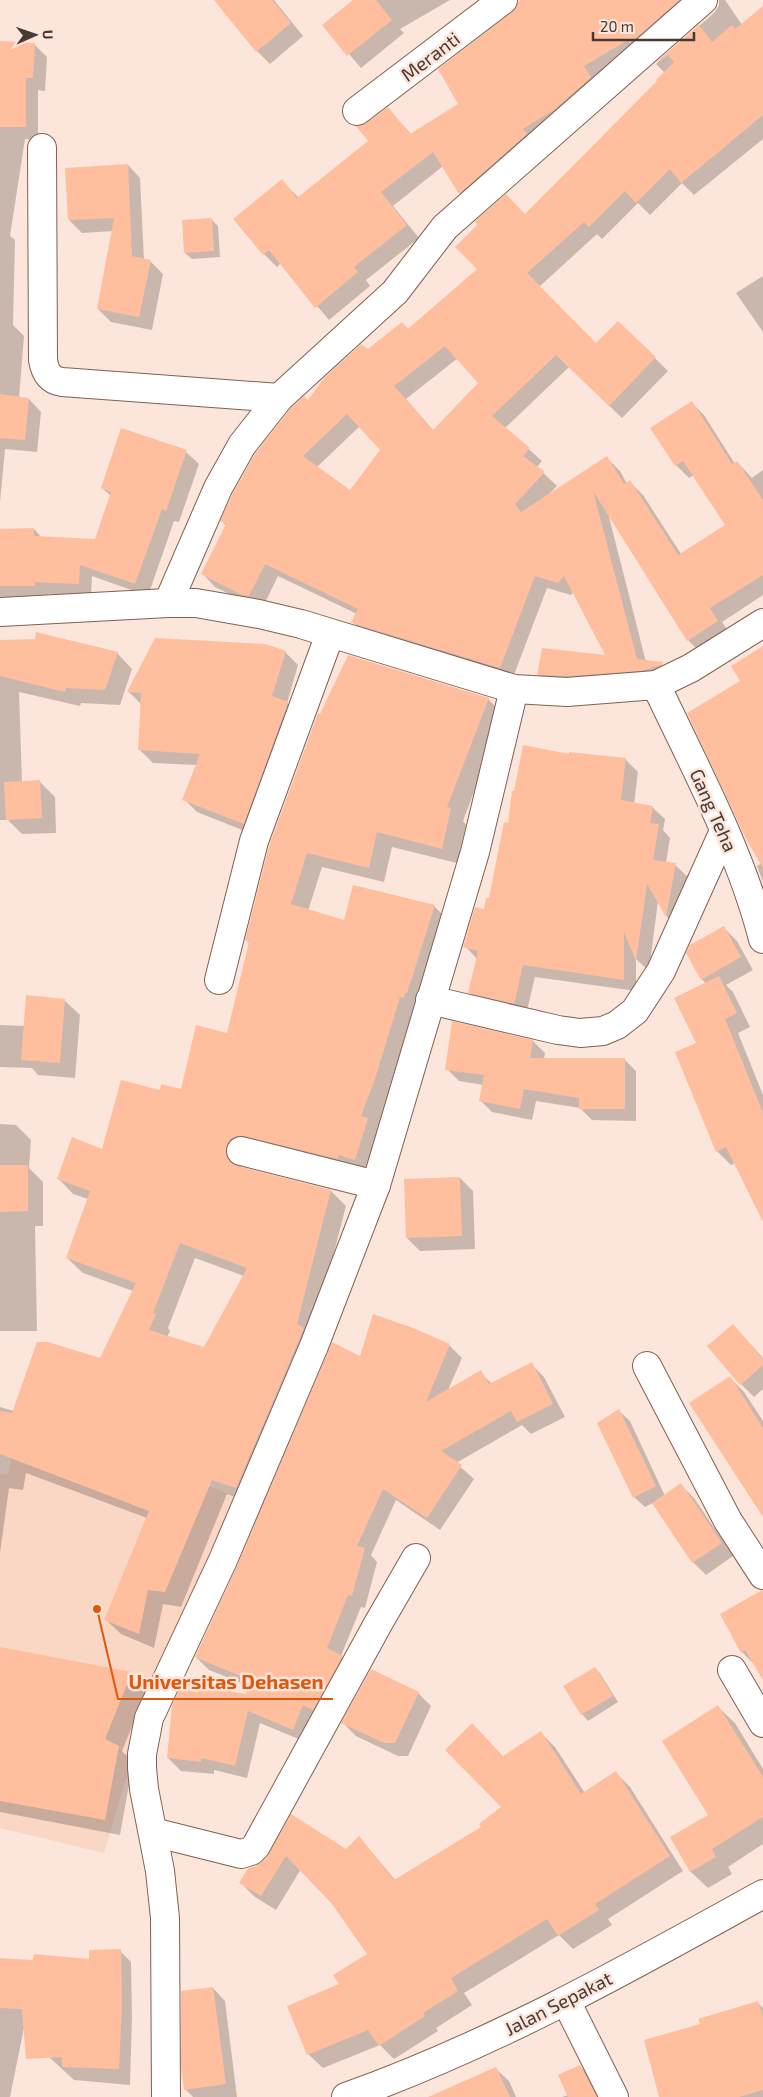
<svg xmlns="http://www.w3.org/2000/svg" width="763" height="2097" font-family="'Exo 2',sans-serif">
<rect width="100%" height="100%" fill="#fce5da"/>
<!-- built -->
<polygon fill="#fad6c5" points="20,1411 242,1499 144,1718 104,1853 0,1828 0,1474 8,1475"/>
<!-- shadow -->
<g fill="#0003" fill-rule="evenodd">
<polygon points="235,0 274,0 303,36 270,64 257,51"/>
<polygon points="355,0 450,0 400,29 404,33 361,68 324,25"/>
<polygon points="522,0 707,0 472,206 460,193 443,166 393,206 419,238 366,280 370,286 329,320 281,263 277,267 264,254 282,181 299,198 370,141 367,125 388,109 412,135 460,105"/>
<path d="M 719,0 L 725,0 L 742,25 L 763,7 L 763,139 L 694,195 L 682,183 L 650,215 L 638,203 L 602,239 L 597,234 L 539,287 L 596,345 L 618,322 L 668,371 L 622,418 L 569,367 L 505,428 L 542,461 L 537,467 L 557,486 L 548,495 L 607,458 L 620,471 L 627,484 L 630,482 L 643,495 L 681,554 L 727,525 L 694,475 L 689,478 L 676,465 L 652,428 L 692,403 L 704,415 L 735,464 L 737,462 L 752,478 L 763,470 L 763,595 L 722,622 L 730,634 L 701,653 L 688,640 L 608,513 L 646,662 L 664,665 L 675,677 L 551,687 L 538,674 L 607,657 L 573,592 L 571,595 L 547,588 L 512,680 L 366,635 L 353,622 L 357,614 L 278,576 L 262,609 L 256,607 L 215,587 L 203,574 L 226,526 L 222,521 L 308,402 L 368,351 L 409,330 L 479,269 L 525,215 L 659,81 L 665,73 L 656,64 L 715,12 L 719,5 ZM 458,358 L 480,383 L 434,431 L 406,399 ZM 360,426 L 381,449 L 350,492 L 317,467 Z"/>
<polygon points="0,42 34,44 47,57 45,91 38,90 38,140 25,139 10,236 15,240 13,325 24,336 19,398 29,399 41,412 37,452 5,449 0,502"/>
<polygon points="128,165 140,178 144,260 150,261 163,274 152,330 111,322 98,309 113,231 82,233 69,220"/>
<polygon points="211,219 218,226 220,257 192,259 185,253"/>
<polygon points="763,276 763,332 736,293"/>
<polygon points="186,452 199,464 179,522 174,521 148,596 92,576 91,597 47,594 47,599 2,599 0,596 0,530 34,529 42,538 96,541 111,496 102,488"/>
<polygon points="0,641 117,653 132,669 120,705 81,703 80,706 19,692 22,782 40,782 55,797 56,833 22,834 8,820 0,820"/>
<polygon points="763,647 763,882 757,866 762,863 742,681"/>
<polygon points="285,652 298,665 287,703 301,716 257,836 197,812 184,799 197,765 153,763 140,750 142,705 129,692"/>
<path d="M 488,699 L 503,714 L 463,821 L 466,825 L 457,863 L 392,847 L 384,882 L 322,867 L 308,911 L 345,922 L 434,906 L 449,921 L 377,1129 L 382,1134 L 370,1174 L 241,1162 L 241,1168 L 331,1191 L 346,1206 L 312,1337 L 252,1503 L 227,1494 L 181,1607 L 163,1604 L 154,1648 L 121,1634 L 105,1619 L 147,1518 L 26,1473 L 23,1490 L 9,1488 L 0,1553 L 0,1407 L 14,1411 L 101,1359 L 133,1291 L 83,1273 L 67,1258 L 88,1199 L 73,1194 L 58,1178 L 103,1150 L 161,1092 L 182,1090 L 228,1034 L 250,944 L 246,940 L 270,846 ZM 195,1258 L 244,1276 L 204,1349 L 167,1337 L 170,1331 L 168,1328 Z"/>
<polygon points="570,756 625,759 638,772 634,804 652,807 665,819 663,830 670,838 666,863 675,865 688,877 678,928 667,917 658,901 649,971 636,959 636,991 535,977 526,1015 482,1005 469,992 477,959 465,946 490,900 509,825"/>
<polygon points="724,928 737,941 753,970 726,985 733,992 750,1027 738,1033 763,1095 763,1211 735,1163 731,1165 717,1151 698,1044 706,984 702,979"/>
<polygon points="64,1000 80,1015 75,1078 38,1075 32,1068 0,1067 0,1025 25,1026"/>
<polygon points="453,1023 533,1041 545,1053 544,1059 624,1059 636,1071 636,1121 592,1120 580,1108 536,1101 532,1120 492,1112 480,1100 484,1085 459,1081 447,1069"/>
<polygon points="0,1124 16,1125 31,1140 29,1168 43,1182 43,1226 35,1226 37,1331 0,1331"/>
<polygon points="460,1178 473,1191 475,1249 420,1251 407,1238"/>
<polygon points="733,1325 763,1358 763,1389 754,1397 741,1384"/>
<polygon points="449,1345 462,1358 448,1390 480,1372 492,1384 531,1364 544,1377 565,1417 531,1434 522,1425 456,1463 474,1479 440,1530 396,1500 371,1555 377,1562 365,1608 361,1607 341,1656 355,1669 306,1742 260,1723 247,1778 214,1770 214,1774 181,1771 168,1758 247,1695 249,1686 209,1670 196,1657 360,1358"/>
<polygon points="730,1378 744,1392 763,1421 763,1514"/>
<polygon points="619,1411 630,1421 665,1496 681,1485 694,1498 733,1556 706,1575 693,1562 653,1503 645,1507 634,1497"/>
<polygon points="763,1603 763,1678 756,1666 742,1652"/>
<polygon points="0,1649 132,1674 147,1689 122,1751 133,1762 120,1835 0,1812"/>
<polygon points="595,1668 601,1675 618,1702 588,1721 582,1714"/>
<polygon points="418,1693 431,1706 408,1756 398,1756 356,1736 343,1723"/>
<polygon points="718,1707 735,1723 763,1769 763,1844 728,1867 732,1874 708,1888 691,1872 672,1837 710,1815"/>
<polygon points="541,1733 555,1747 585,1793 616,1773 630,1787 683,1871 608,1919 612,1925 573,1949 559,1935 464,1993 472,2005 436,2028 438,2031 394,2059 380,2045 323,2068 308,2054 341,1985 368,1954 333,1904 301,1869 276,1910 255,1897 240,1882 268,1858 346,1850 359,1837 396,1881 483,1827 502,1807 504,1757"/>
<polygon points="120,1951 131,1962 132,2016 130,2085 74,2080 49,2057 90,1960"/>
<polygon points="0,1959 35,1973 10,2097 0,2097"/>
<polygon points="213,1988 225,2001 237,2097 193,2097 185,2089"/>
<polygon points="758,2003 763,2008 763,2097 661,2097 701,2025"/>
<polygon points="580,2066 592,2079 602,2097 562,2097 568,2095"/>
<polygon points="496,2069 509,2081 516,2097 453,2097"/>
</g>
<!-- building -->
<g fill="#ffbf9f" fill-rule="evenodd">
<polygon points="214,0 272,0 291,23 256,52"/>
<polygon points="353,0 376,0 392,20 347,56 322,25"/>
<polygon points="520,0 679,0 630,43 628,40 584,66 591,77 555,109 523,129 527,134 459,194 433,152 381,192 407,225 354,267 358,272 315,308 269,250 263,255 233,219 282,179 297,198 368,141 356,126 366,123 388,107 410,134 458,104 438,69 512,12"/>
<path d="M 763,6 L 763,115 L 681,183 L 670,169 L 636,203 L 625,191 L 589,227 L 584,222 L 527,273 L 596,343 L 618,321 L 656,357 L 609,406 L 556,355 L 492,416 L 530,448 L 523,456 L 545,472 L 515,504 L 521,512 L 607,456 L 624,484 L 630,480 L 678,555 L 725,525 L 683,461 L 675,466 L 650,428 L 692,401 L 732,464 L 737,461 L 763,500 L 763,575 L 710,608 L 718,621 L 687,641 L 593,491 L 637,659 L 664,662 L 661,665 L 640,671 L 567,676 L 537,675 L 542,648 L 605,655 L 564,576 L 558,583 L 535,576 L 500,668 L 355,624 L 351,622 L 358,609 L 265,564 L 249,596 L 242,595 L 201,574 L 226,524 L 220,521 L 232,495 L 255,454 L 290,409 L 304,396 L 308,400 L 324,378 L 361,344 L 368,349 L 402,322 L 408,329 L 477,269 L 455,247 L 477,225 L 475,221 L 506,194 L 525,214 L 657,81 L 656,80 L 674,62 L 668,55 L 654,64 L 699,25 L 712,42 L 732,25 L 735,29 ZM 445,346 L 478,383 L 433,430 L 394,386 ZM 347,414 L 380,450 L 350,490 L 303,456 Z"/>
<polygon points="0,41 35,43 33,78 26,78 26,127 0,127"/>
<polygon points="128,164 132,256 151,260 139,317 97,309 114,218 68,220 65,168"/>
<polygon points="212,218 214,251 184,253 182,220"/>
<polygon points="0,394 29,398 25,440 0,438"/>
<polygon points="121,428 187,450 166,511 162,509 135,584 80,565 79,584 35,582 35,586 0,586 0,529 34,528 34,536 95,539 111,492 101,488"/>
<polygon points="36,632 118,652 105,690 66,688 65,692 0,676 0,640 35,639"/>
<polygon points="155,638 265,644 286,651 272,696 288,702 244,824 182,800 200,754 138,750 141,693 127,692"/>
<polygon points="763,646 763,868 745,837 687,713 740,681 731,666"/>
<path d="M 348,655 L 489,698 L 447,807 L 451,808 L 442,849 L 377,832 L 369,868 L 307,853 L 291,904 L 344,920 L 353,885 L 435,905 L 407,993 L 405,993 L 404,998 L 400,997 L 375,1079 L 361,1116 L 368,1118 L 355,1160 L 339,1155 L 338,1159 L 244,1136 L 236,1136 L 230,1140 L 226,1147 L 226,1156 L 230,1162 L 237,1166 L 331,1190 L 297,1324 L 304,1328 L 236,1488 L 212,1480 L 165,1592 L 148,1590 L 139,1634 L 104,1620 L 149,1511 L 0,1454 L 0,1411 L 12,1413 L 37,1342 L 48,1342 L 100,1358 L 136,1283 L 66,1258 L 90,1191 L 57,1179 L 72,1137 L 102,1149 L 121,1080 L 160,1090 L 161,1084 L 181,1089 L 196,1025 L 227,1033 L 249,942 L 245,940 L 269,846 L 318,713 L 320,714 ZM 180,1243 L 247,1268 L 204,1347 L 149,1330 L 156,1314 L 153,1313 Z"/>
<polygon points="523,745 569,754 569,752 626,758 621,800 653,806 650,823 659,824 653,860 676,863 666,917 647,884 636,961 624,932 624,980 523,965 514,1004 468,993 478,951 463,947 475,907 484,909 486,898 489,898 504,822 508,823 512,791 514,791"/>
<polygon points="40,780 42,818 6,820 4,782"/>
<polygon points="724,926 741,957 701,980 686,953 690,945"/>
<polygon points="719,976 737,1013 725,1019 763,1113 763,1222 726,1147 716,1152 675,1052 696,1043 674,998"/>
<polygon points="26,995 65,999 60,1063 21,1060"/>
<polygon points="452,1021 533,1040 530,1058 625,1058 625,1109 579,1109 579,1098 524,1089 520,1109 479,1101 484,1075 445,1070"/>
<polygon points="0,1165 28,1165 28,1211 0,1212"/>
<polygon points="460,1177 462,1236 406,1238 404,1179"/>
<polygon points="373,1314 413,1328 450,1344 426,1402 481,1370 489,1384 532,1362 553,1404 517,1422 511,1411 441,1451 462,1465 427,1518 383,1489 357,1546 365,1548 352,1596 348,1595 327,1648 343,1656 313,1710 303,1705 293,1730 248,1711 235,1766 202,1758 201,1762 167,1758 172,1706 183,1682 246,1694 250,1680 195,1657 237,1566 332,1342 360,1356"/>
<polygon points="733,1324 763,1359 763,1365 740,1385 707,1346"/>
<polygon points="730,1376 763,1428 763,1517 689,1403"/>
<polygon points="619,1409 656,1486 633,1498 597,1423"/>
<polygon points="681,1483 722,1543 692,1563 652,1503"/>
<polygon points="762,1590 763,1590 763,1680 745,1650 741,1653 720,1614"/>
<polygon points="0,1647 132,1672 105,1739 119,1746 105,1820 0,1801"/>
<polygon points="595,1667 613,1696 581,1715 563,1686"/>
<polygon points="371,1669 419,1692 395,1743 384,1743 341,1723"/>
<polygon points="718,1705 763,1777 763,1817 712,1849 716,1857 690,1872 670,1837 708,1815 662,1741"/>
<polygon points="472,1723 503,1756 541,1731 581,1794 616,1771 670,1856 595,1904 599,1910 558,1936 547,1919 451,1978 458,1991 423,2013 425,2016 379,2046 368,2030 307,2055 287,2006 339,1984 333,1975 367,1954 332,1904 286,1856 261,1896 239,1883 248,1868 256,1866 267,1857 291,1814 346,1849 359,1836 394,1880 481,1827 479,1824 501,1807 445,1750"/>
<polygon points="121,1949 122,2004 119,2069 62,2067 62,2057 26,2059 22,2009 0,2008 0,1958 33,1960 34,1954 89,1959 89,1950"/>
<polygon points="213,1987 226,2084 184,2090 181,2068 181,1991"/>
<polygon points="758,2001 763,2017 763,2090 739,2097 659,2097 644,2040 700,2024 698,2019"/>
<polygon points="580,2065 597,2097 568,2097 558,2075"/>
<polygon points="496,2067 510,2097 428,2097"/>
</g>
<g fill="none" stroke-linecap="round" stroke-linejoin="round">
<!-- minor casing -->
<g stroke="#806151" stroke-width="30">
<g id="minor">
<polyline points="357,111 503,0"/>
<path d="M 42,148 L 43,360 C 45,372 49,380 62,382 L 279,398"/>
<polyline points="168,603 218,488 242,445 279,398 395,292 445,227 703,0"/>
<polyline points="0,612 168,603 196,603 259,614 301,624 514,689 567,692 656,685 691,668 763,623"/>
<path d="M 656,685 C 695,768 740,850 763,939"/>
<polyline points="219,980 254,841 330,634"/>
<polyline points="430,1000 558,1030 580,1033 603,1031 617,1025 635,1011 661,971 724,831"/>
<polyline points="241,1151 376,1185"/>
<polyline points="647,1366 728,1521 763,1575"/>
<polyline points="732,1670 763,1723"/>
<polyline points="153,1832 241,1854 251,1851 256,1846 379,1622 416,1558"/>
<polyline points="566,2001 614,2097"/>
<polyline points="166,2097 165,1918 160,1871 144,1789 142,1768 142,1754 149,1718 223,1560 314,1346 376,1185 475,852 514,689"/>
<path d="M 346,2097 C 492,2045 628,1969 763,1894"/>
</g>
</g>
<!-- minor -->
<use href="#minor" stroke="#fff" stroke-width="28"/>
</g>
<g text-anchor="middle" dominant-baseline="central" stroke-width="5" stroke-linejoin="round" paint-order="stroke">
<!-- street labels -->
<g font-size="19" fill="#483932" stroke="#fce5da">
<text transform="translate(430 56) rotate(-37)">Meranti</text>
<text transform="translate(714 810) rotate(66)">Gang Teha</text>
<text transform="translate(558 2003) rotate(-27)">Jalan Sepakat</text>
</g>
</g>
<!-- callouts -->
<path fill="none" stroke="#e0570e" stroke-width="2" d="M97 1609L118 1699H333"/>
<circle fill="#e0570e" stroke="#fce5da" stroke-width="2" cx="97" cy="1609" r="5"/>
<g font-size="20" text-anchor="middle" font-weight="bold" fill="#e0570e" stroke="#fce5da" stroke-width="5" stroke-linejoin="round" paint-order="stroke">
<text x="226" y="1689">Universitas Dehasen</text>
</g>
<!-- north arrow -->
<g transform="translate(35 35) rotate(88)" stroke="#fce5da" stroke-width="4" paint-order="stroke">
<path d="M0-4L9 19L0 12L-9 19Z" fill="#483932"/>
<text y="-8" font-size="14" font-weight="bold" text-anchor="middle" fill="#483932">U</text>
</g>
<!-- scale -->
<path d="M593 32v8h101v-8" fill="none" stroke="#483932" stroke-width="2.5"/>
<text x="600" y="32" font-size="15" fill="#483932" stroke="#fce5da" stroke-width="4" paint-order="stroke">20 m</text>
</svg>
